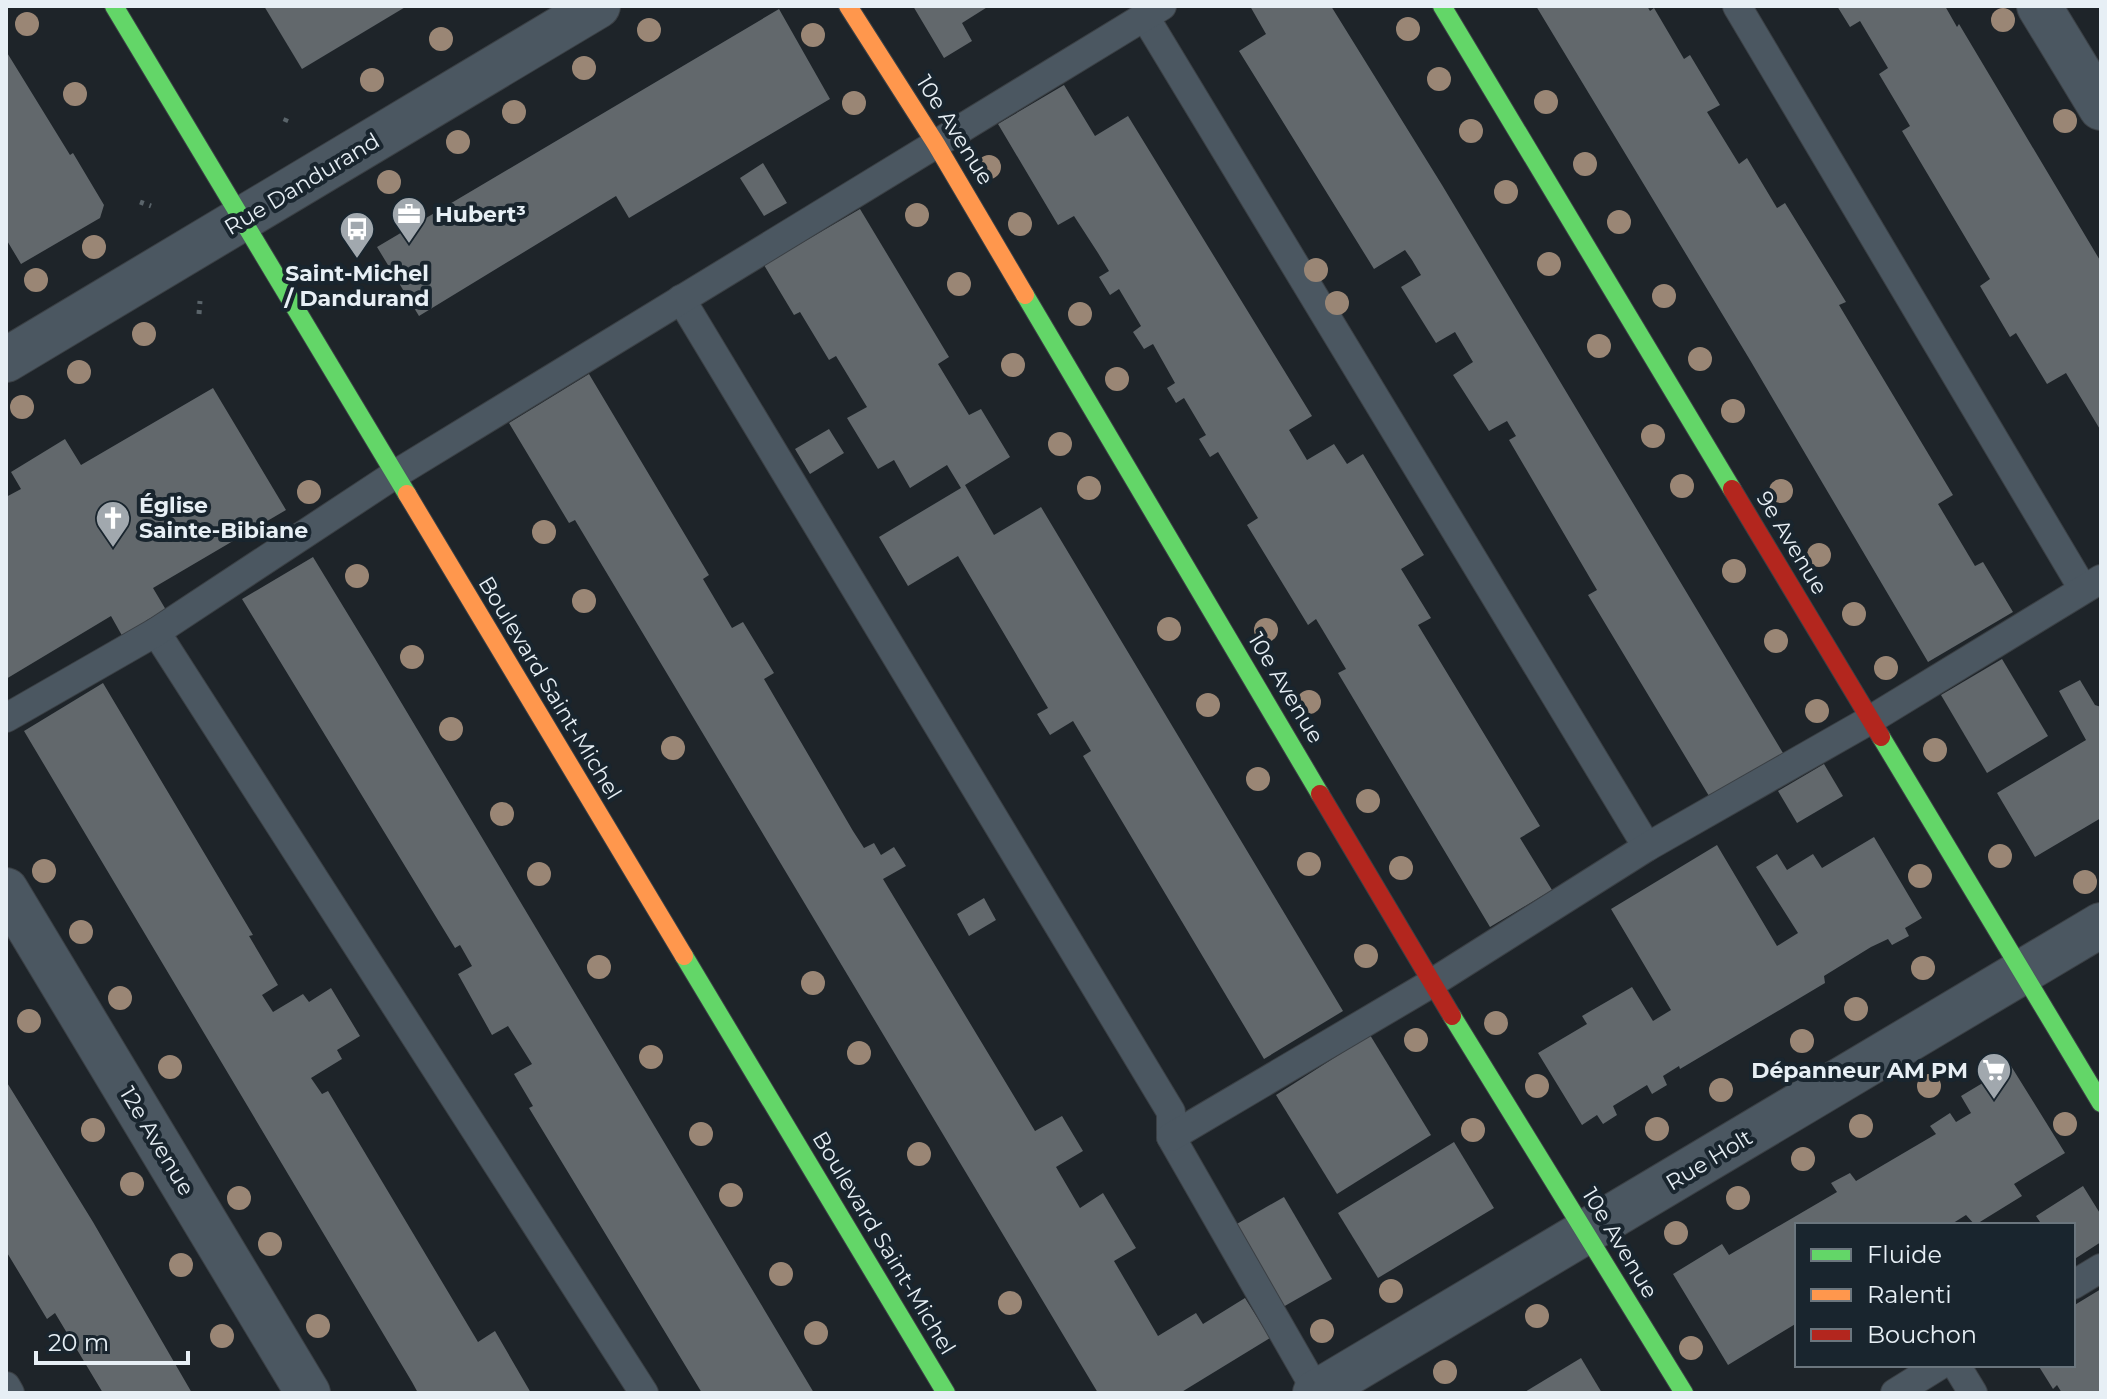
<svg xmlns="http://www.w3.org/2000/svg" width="2107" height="1399" font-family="Montserrat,sans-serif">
<rect width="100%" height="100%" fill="#1e2429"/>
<!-- building -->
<g fill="#62686c">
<polygon points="264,6 407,6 302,69"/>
<polygon points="913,6 989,6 962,23 972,41 944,58"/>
<polygon points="1250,6 1331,6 1442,185 1783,753 1709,796 1588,595 1597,590 1509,440 1516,436 1507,421 1489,431 1453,375 1473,362 1455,332 1436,343 1401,287 1421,275 1412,260 1405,250 1374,269 1239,51 1266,34"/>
<polygon points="1536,6 1647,6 1650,11 1654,8 1684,59 1690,55 1720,105 1707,112 1739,164 1747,158 1777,208 1785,203 1846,302 1839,305 1953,495 1938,504 1975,566 1983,562 2013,612 1928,662 1750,360"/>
<polygon points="1837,6 1945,6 1957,27 1959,24 2101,262 2101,431 2066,373 2047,384 2016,333 2010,337 1980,286 1990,279 1902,131 1910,126 1879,74 1888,68 1860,21 1850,27"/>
<polygon points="779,9 830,99 629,218 616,196 419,316 377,247"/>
<polygon points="6,51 70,155 73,153 104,205 100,218 21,264 6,239"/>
<polygon points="1064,85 1095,136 1128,116 1312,416 1289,430 1307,460 1334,444 1347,464 1363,454 1424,555 1401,569 1431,618 1418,625 1540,826 1520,838 1552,890 1490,927 1338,673 1346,669 1316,619 1308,625 1247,525 1258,518 1218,452 1210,457 1199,439 1206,435 1184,398 1176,403 1167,388 1175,383 1153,344 1144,349 1133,332 1141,326 1119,289 1110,295 1099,277 1109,271 1098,253 1074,216 1058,225 998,124"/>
<polygon points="763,163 787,203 764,216 740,178"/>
<polygon points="860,209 949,357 938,364 969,415 981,409 1010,457 965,485 994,535 1041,507 1343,1011 1264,1059 1083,756 1091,751 1073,721 1050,735 1037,714 1048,708 958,556 908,586 879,537 961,488 947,465 910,488 894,460 878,469 847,418 867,407 836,356 829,360 800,312 794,315 764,265"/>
<polygon points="589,374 709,575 703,579 732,628 743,622 774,673 764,679 853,831 864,848 874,843 881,855 894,847 906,866 883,879 1035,1131 1062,1116 1083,1151 1056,1167 1080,1208 1103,1193 1136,1248 1114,1261 1158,1336 1196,1313 1203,1324 1245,1298 1270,1338 1180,1393 1098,1393 575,520 569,523 509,423"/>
<polygon points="213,388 286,510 153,588 169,615 125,641 111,616 6,679 6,497 21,489 11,472 65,439 81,465"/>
<polygon points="829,429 844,453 810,474 795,449"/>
<polygon points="313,557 374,657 814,1393 702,1393 529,1108 533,1106 514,1074 532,1064 508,1026 492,1035 458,974 472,966 460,945 455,948 242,599"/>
<polygon points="2002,659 2048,736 1987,773 1941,695"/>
<polygon points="2080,680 2095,705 2101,707 2101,818 2035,857 1997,793 2086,740 2059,691"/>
<polygon points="103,683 253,935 249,936 278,985 262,995 273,1012 303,994 309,1002 331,988 360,1036 337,1050 342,1059 311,1078 322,1094 328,1091 478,1342 495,1331 531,1393 418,1393 412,1382 24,731"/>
<polygon points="1824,764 1843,796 1797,823 1778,791"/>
<polygon points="1874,837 1922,918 1905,928 1909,936 1892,945 1888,939 1871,947 1824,976 1825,983 1680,1069 1679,1066 1663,1076 1667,1085 1652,1094 1647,1085 1613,1106 1617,1115 1603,1124 1597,1115 1582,1125 1538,1053 1587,1024 1582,1016 1632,987 1653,1021 1671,1010 1611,909 1717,845 1777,946 1798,933 1756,867 1777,854 1787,870 1813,854 1822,868"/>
<polygon points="984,898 996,920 969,936 957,914"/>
<polygon points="1370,1035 1431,1135 1337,1194 1276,1095"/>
<polygon points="2011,1066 2065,1153 2014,1184 2022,1196 1975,1225 1966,1215 1950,1225 1797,1225 1797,1323 1728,1365 1673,1274 1722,1244 1729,1255 1837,1192 1831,1183 1850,1173 1856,1181 1936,1134 1930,1126 1950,1113 1956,1122 1971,1113 1961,1096"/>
<polygon points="6,1081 93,1222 192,1393 103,1393 55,1313 47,1319 6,1251"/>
<polygon points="1454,1142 1494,1208 1378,1278 1338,1213"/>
<polygon points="2083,1186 2101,1215 2101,1242 2073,1260 2073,1225 2042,1225 2036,1216"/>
<polygon points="1284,1197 1332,1279 1283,1307 1235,1225"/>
<polygon points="2101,1289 2101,1393 2062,1393 2057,1385 2053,1389 2038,1365 2073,1365 2073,1306"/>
<polygon points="1581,1358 1602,1393 1523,1393"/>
</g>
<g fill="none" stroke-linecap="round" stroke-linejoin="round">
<!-- lane casing -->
<g stroke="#3b4045" stroke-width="30">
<g id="lane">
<polyline points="1737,6 2083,589"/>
<polyline points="1145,17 1647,847"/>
<polyline points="681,299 1171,1112 1171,1137 1317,1392"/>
<polyline points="156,632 644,1393"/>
<polyline points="6,718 156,632 394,475 1162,6"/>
<polyline points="1171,1137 1432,983 1647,847 1870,720 2101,579"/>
<polyline points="2073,1285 2101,1268"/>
<polyline points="1956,1365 1973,1393"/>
<polyline points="6,1386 10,1393"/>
<polyline points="1895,1393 1940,1365"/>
</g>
</g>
<!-- street casing -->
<g stroke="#3b4045" stroke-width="46">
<g id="street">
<polyline points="2039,6 2101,108"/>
<polyline points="6,360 598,6"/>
<polyline points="6,890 308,1393"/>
<polyline points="1315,1393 2101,925"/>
</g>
</g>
<!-- fast casing -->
<g stroke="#3b4045" stroke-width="20">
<g id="fast">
<polyline points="114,6 407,494"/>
<polyline points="1442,6 1732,489"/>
<polyline points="1025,295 1320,794"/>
<polyline points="1881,737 2101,1103"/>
<polyline points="684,956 946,1393"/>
<polyline points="1452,1016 1684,1393"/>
</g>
</g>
<!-- slow casing -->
<g stroke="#3b4045" stroke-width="20">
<g id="slow">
<polyline points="848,6 936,144 1025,295"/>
<polyline points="407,494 684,956"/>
</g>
</g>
<!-- jam casing -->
<g stroke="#3b4045" stroke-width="20">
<g id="jam">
<polyline points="1732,489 1881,737"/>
<polyline points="1320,794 1452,1016"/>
</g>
</g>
<!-- path -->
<g stroke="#5a646a" stroke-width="5" stroke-dasharray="4 6" stroke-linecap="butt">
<polyline points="285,122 289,113"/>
<polyline points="140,202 151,206"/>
<polyline points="199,314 200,301"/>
</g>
<!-- lane -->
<use href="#lane" stroke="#4b5761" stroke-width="28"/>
<!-- street -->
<use href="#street" stroke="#4b5761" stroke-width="44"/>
<!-- fast -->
<use href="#fast" stroke="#63d668" stroke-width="18"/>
<!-- slow -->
<use href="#slow" stroke="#ff974d" stroke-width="18"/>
<!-- jam -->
<use href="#jam" stroke="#b3261e" stroke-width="18"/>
</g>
<!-- trees -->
<g fill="#9a8675">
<circle cx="2003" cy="20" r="12"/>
<circle cx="27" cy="24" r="12"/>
<circle cx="1408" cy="29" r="12"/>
<circle cx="649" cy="30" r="12"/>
<circle cx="813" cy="35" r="12"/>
<circle cx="441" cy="39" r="12"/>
<circle cx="584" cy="68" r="12"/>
<circle cx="1439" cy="79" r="12"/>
<circle cx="372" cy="80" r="12"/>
<circle cx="75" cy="94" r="12"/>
<circle cx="1546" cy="102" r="12"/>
<circle cx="854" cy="103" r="12"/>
<circle cx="514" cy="112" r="12"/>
<circle cx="2065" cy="121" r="12"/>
<circle cx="1471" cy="131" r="12"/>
<circle cx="458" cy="142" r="12"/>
<circle cx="1585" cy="164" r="12"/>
<circle cx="989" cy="167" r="12"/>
<circle cx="389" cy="182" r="12"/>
<circle cx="1506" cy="192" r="12"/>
<circle cx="917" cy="215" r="12"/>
<circle cx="1619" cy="222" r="12"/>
<circle cx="1020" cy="224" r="12"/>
<circle cx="94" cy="247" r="12"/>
<circle cx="1549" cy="264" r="12"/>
<circle cx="1316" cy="270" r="12"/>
<circle cx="36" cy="280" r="12"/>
<circle cx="959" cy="284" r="12"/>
<circle cx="1664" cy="296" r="12"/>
<circle cx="1337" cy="303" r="12"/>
<circle cx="1080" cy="314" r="12"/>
<circle cx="144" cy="334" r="12"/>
<circle cx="1599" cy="346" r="12"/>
<circle cx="1700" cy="359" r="12"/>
<circle cx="1013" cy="365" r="12"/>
<circle cx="79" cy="372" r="12"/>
<circle cx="1117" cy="379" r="12"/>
<circle cx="22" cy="407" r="12"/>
<circle cx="1733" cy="411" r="12"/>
<circle cx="1653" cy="436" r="12"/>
<circle cx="1060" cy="444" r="12"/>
<circle cx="1682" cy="486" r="12"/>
<circle cx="1089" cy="488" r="12"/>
<circle cx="1781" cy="491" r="12"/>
<circle cx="309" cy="492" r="12"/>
<circle cx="544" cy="532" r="12"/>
<circle cx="1819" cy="555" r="12"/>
<circle cx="1734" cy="571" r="12"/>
<circle cx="357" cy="576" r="12"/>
<circle cx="584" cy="601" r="12"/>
<circle cx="1854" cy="614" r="12"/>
<circle cx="1169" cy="629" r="12"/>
<circle cx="1266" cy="630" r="12"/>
<circle cx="1776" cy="641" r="12"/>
<circle cx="412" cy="657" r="12"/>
<circle cx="1886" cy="668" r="12"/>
<circle cx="1309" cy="702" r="12"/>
<circle cx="1208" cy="705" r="12"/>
<circle cx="1817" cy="711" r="12"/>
<circle cx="451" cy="729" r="12"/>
<circle cx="673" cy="748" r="12"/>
<circle cx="1935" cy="750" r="12"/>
<circle cx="1258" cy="779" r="12"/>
<circle cx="1368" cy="801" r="12"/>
<circle cx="502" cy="814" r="12"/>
<circle cx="2000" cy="856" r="12"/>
<circle cx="1309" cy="864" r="12"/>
<circle cx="1401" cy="868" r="12"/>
<circle cx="44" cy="871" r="12"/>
<circle cx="539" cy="874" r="12"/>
<circle cx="1920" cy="876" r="12"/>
<circle cx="2085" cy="882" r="12"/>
<circle cx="81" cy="932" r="12"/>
<circle cx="1366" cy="956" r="12"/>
<circle cx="599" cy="967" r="12"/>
<circle cx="1923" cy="968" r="12"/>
<circle cx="813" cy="983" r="12"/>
<circle cx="120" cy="998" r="12"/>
<circle cx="1856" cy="1009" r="12"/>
<circle cx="29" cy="1021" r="12"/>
<circle cx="1496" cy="1023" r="12"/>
<circle cx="1416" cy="1040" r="12"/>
<circle cx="1802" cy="1041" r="12"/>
<circle cx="859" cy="1053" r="12"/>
<circle cx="651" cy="1057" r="12"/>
<circle cx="170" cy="1067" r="12"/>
<circle cx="1537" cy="1086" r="12"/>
<circle cx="1929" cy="1086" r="12"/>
<circle cx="1721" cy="1090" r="12"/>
<circle cx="2065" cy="1124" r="12"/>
<circle cx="1861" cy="1126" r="12"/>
<circle cx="1657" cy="1129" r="12"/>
<circle cx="93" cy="1130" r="12"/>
<circle cx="1473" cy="1130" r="12"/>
<circle cx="701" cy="1134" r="12"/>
<circle cx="919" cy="1154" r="12"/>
<circle cx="1803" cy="1159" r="12"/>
<circle cx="132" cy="1184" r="12"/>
<circle cx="731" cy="1195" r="12"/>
<circle cx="239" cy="1198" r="12"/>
<circle cx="1738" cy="1198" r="12"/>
<circle cx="1676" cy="1233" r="12"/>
<circle cx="270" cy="1244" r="12"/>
<circle cx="181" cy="1265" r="12"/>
<circle cx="781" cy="1274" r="12"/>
<circle cx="1391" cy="1291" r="12"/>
<circle cx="1010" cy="1303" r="12"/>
<circle cx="1537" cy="1316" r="12"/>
<circle cx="318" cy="1326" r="12"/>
<circle cx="1322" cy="1331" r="12"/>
<circle cx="816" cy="1333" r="12"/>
<circle cx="222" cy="1336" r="12"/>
<circle cx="1691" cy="1348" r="12"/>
<circle cx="1445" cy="1372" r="12"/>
</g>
<!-- icons -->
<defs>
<g id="office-pin" transform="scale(1.8)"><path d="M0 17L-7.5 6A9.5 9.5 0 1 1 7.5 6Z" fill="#a1a8ae" stroke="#19252e"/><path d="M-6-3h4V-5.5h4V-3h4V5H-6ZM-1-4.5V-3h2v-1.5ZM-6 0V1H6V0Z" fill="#fff"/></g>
<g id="bus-pin" transform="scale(1.8)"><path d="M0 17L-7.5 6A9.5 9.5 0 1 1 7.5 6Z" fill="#a1a8ae" stroke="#19252e"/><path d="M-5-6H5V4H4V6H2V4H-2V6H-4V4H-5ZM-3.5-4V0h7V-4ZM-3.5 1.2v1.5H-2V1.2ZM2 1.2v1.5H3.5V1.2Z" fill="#fff"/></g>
<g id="church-pin" transform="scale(1.8)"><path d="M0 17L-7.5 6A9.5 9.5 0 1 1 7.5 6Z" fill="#a1a8ae" stroke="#19252e"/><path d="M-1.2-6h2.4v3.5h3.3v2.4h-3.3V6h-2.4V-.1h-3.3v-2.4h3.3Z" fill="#fff"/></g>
<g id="supermarket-pin" transform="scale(1.8)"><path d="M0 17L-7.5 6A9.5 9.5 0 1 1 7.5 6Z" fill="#a1a8ae" stroke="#19252e"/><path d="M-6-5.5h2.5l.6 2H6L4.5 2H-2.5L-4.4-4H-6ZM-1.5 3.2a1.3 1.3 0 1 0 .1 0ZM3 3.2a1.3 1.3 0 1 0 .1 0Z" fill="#fff"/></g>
</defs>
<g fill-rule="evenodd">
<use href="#office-pin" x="409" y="214"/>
<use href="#bus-pin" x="357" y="229"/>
<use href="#church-pin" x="113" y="518"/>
<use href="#supermarket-pin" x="1994" y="1070"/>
</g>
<g text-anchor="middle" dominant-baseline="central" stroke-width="8" stroke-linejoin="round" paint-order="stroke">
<!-- street labels -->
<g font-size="22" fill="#e7eff5" stroke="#19252e">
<text transform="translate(955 130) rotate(58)">10e Avenue</text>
<text transform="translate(302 184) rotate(-31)">Rue Dandurand</text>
<text transform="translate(1792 543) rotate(59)">9e Avenue</text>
<text transform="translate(550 688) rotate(59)">Boulevard Saint-Michel</text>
<text transform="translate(1286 688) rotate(59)">10e Avenue</text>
<text transform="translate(157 1141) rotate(59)">12e Avenue</text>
<text transform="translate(1709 1160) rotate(-31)">Rue Holt</text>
<text transform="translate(884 1243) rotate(59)">Boulevard Saint-Michel</text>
<text transform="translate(1620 1243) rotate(59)">10e Avenue</text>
</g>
<!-- poi labels -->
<g font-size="22" font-weight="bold" fill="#e7eff5" stroke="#19252e" text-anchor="start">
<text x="435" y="214">Hubert³</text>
<text x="357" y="273" text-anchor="middle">Saint-Michel<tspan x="357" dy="25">/ Dandurand</tspan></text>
<text x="139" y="505">Église<tspan x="139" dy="25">Sainte-Bibiane</tspan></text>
<text x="1968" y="1070" text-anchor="end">Dépanneur AM PM</text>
</g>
</g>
<!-- border -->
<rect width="2107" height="1399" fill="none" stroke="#e7eff5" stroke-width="16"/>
<!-- legend -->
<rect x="1795" y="1223" width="280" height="144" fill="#19252e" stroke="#6b767e" stroke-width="2"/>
<rect x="1811" y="1249" width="40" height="12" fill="#63d668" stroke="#6b767e" stroke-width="2"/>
<text x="1867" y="1263" font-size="24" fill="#e7eff5">Fluide</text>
<rect x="1811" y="1289" width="40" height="12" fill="#ff974d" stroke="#6b767e" stroke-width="2"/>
<text x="1867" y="1303" font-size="24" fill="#e7eff5">Ralenti</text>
<rect x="1811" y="1329" width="40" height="12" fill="#b3261e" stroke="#6b767e" stroke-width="2"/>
<text x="1867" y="1343" font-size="24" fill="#e7eff5">Bouchon</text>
<!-- scale -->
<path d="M36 1351v12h152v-12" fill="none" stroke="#e7eff5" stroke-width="4"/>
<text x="48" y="1351" font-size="24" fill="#e7eff5" stroke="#19252e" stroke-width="6" paint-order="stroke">20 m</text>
</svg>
